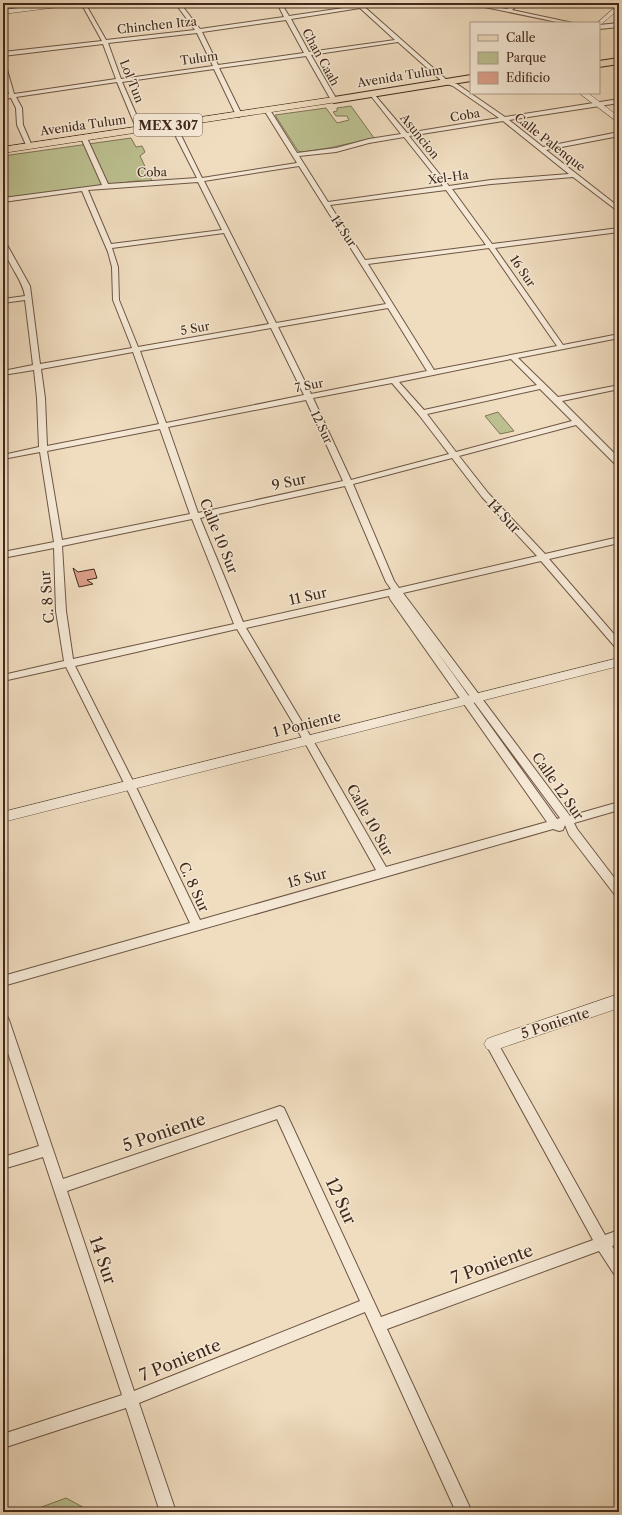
<svg xmlns="http://www.w3.org/2000/svg" width="622" height="1515" font-family="'Libre Caslon Text',serif">
<rect width="100%" height="100%" fill="#f0ddc0"/>
<filter id="stains"><feTurbulence type="fractalNoise" baseFrequency=".005" numOctaves="4"/><feColorMatrix values="0 0 0 0 .2 0 0 0 0 .09 0 0 0 0 .02 0 0 0 .5 -.17"/></filter>
<radialGradient id="worn" r=".72"><stop offset=".6" stop-color="#630" stop-opacity="0"/><stop offset="1" stop-color="#630" stop-opacity=".3"/></radialGradient>
<!-- green -->
<g fill="#bcc090" stroke="#7f7456">
<polygon points="351,106 374,138 329,148 302,152 298,151 275,115 326,108 337,123 349,120 347,116 336,116 333,112 337,111 337,108"/>
<polygon points="131,138 136,147 142,146 145,152 140,156 152,181 136,181 3,198 3,156"/>
<polygon points="498,412 514,431 500,434 485,416"/>
<polygon points="66,1498 92,1512 28,1512"/>
</g>
<!-- building -->
<polygon fill="#dc9f89" stroke="#42291b" points="73,568 78,572 94,569 97,578 87,580 93,584 79,587"/>
<g fill="none" stroke-linecap="round" stroke-linejoin="round">
<!-- minor casing -->
<g stroke="#6e5644" stroke-width="2">
<g id="minor">
<polygon points="18,3 22,3 23,10 19,10"/>
<path d="M 81,3 L 85,3 L 106,40 L 195,30 L 175,3 L 180,3 L 200,29 L 284,17 L 277,3 L 281,3 L 289,16 L 357,6 L 355,3 L 360,3 L 448,81 L 457,84 L 505,117 L 619,99 L 619,103 L 509,120 L 543,147 L 619,132 L 619,136 L 546,150 L 619,207 L 619,212 L 573,177 L 491,184 L 452,189 L 492,244 L 619,228 L 619,232 L 495,248 L 563,345 L 619,334 L 619,338 L 518,358 L 558,397 L 619,385 L 619,389 L 562,401 L 619,458 L 619,466 L 616,465 L 576,425 L 459,456 L 488,493 L 545,554 L 619,537 L 619,543 L 549,559 L 619,640 L 619,649 L 616,648 L 541,561 L 403,593 L 570,816 L 619,802 L 619,810 L 574,823 L 577,829 L 619,884 L 619,897 L 615,895 L 569,835 L 565,825 L 563,830 L 559,831 L 553,829 L 3,986 L 3,976 L 190,923 L 126,787 L 66,667 L 3,681 L 3,675 L 64,661 L 56,611 L 54,548 L 3,558 L 3,552 L 54,542 L 40,452 L 3,459 L 3,455 L 39,447 L 37,398 L 34,370 L 3,375 L 3,371 L 33,365 L 25,300 L 3,303 L 3,299 L 25,296 C 22,276 3,261 3,241 L 6,243 L 30,286 L 40,364 L 132,348 L 113,300 L 112,267 L 108,252 L 82,191 L 3,202 L 3,198 L 102,185 L 81,138 L 84,136 L 87,138 L 108,184 L 197,178 L 170,125 L 173,123 L 176,125 L 202,178 L 297,163 L 264,110 L 267,108 L 270,110 L 297,153 L 336,148 L 369,139 L 401,134 L 371,96 L 374,94 L 407,133 L 499,118 L 453,86 L 444,83 L 398,42 L 311,55 L 337,100 L 334,102 L 331,100 L 306,56 L 219,68 L 242,115 L 239,117 L 236,115 L 214,69 L 122,82 L 143,130 L 140,132 L 137,130 L 117,82 L 16,97 L 22,108 L 23,125 L 32,146 L 27,147 L 17,125 L 16,108 L 11,98 L 3,99 L 3,95 L 9,94 L 3,75 L 3,64 L 6,66 L 14,94 L 116,79 L 103,44 L 3,56 L 3,52 L 102,41 ZM 360,8 L 395,40 L 309,52 L 291,19 ZM 286,20 L 304,53 L 218,65 L 202,32 ZM 197,33 L 213,66 L 121,79 L 108,43 ZM 503,121 L 569,174 L 491,180 L 449,186 L 409,136 ZM 404,137 L 443,186 L 328,202 L 299,156 L 336,152 L 369,143 ZM 299,166 L 386,304 L 276,323 L 204,181 ZM 198,182 L 222,230 L 111,244 L 88,190 ZM 446,190 L 486,245 L 365,260 L 330,205 ZM 224,233 L 269,324 L 138,347 L 119,300 L 118,267 L 112,248 ZM 489,248 L 557,346 L 434,370 L 368,264 ZM 388,308 L 427,371 L 311,394 L 278,327 ZM 271,328 L 304,395 L 166,423 L 140,351 ZM 133,352 L 159,424 L 47,446 L 45,398 L 41,369 ZM 511,359 L 537,385 L 424,410 L 399,382 ZM 392,383 L 419,415 L 449,454 L 351,480 L 313,398 ZM 540,389 L 572,421 L 456,452 L 427,414 ZM 306,400 L 343,481 L 198,513 L 168,427 ZM 160,429 L 190,514 L 62,540 L 47,451 ZM 452,458 L 482,497 L 537,556 L 399,588 L 394,581 L 353,484 ZM 345,486 L 386,582 L 391,589 L 243,622 L 200,518 ZM 192,519 L 234,624 L 73,659 L 66,611 L 62,546 ZM 389,596 L 390,599 L 547,822 L 386,867 L 311,737 L 246,628 ZM 237,629 L 305,743 L 376,870 L 200,920 L 136,787 L 75,666 ZM 435,649 L 560,818 L 557,819 Z"/>
<polygon points="465,3 475,3 507,9 514,3 519,3 512,10 573,23 562,23"/>
<polygon points="619,23 619,27 599,29 599,25"/>
<path d="M 3,1015 L 7,1016 L 9,1020 L 63,1179 L 280,1106 L 284,1108 L 381,1317 L 593,1240 L 488,1048 L 486,1044 L 488,1040 L 492,1038 L 496,1040 L 605,1235 L 619,1230 L 619,1244 L 612,1246 L 619,1257 L 619,1276 L 614,1274 L 599,1251 L 387,1329 L 472,1512 L 456,1512 L 365,1312 L 139,1403 L 176,1512 L 160,1512 L 126,1408 L 3,1448 L 3,1434 L 122,1395 L 43,1157 L 3,1169 L 3,1157 L 39,1146 L 3,1038 ZM 277,1119 L 360,1301 L 134,1391 L 67,1191 Z"/>
</g>
</g>
<!-- tertiary casing -->
<g stroke="#6e5644" stroke-width="1">
<g id="tertiary">
<polygon points="59,3 77,3 74,5 3,14 3,10"/>
<polygon points="619,4 619,9 599,26 599,23 597,23"/>
<polygon points="579,93 588,93 619,117 619,123"/>
<polygon points="619,658 619,666 3,822 3,812"/>
<polygon points="619,994 619,1008 492,1051 487,1049 484,1044 487,1039 492,1037"/>
</g>
</g>
<!-- primary casing -->
<g stroke="#42291b" stroke-width="2">
<g id="primary">
<polygon points="619,58 619,64 599,67 599,61"/>
<polygon points="471,75 471,81 334,103 329,100 334,97"/>
</g>
</g>
<!-- trunk casing -->
<g stroke="#42291b" stroke-width="1">
<polygon id="trunk" points="334,97 337,98 339,100 337,102 3,153 3,147"/>
</g>
<!-- minor -->
<use href="#minor" fill="#f5e9d6" fill-rule="evenodd"/>
<!-- tertiary -->
<use href="#tertiary" fill="#f5e9d6" fill-rule="evenodd"/>
<!-- primary -->
<use href="#primary" fill="#f0ddc0" fill-rule="evenodd"/>
<!-- trunk -->
<use href="#trunk" fill="#f0ddc0" fill-rule="evenodd"/>
</g>
<g text-anchor="middle" dominant-baseline="central" stroke-width="3" stroke-linejoin="round" paint-order="stroke">
<!-- far-street labels -->
<g font-size="12" fill="#42291b" stroke="#f5e9d6">
<text transform="translate(157 25) rotate(-6)">Chinchen Itza</text>
<text transform="translate(321 57) rotate(61)">Chan Caah</text>
<text transform="translate(199 58) rotate(-8)">Tulum</text>
<text transform="translate(400 76) rotate(-9)">Avenida Tulum</text>
<text transform="translate(132 81) rotate(68)">Lol Tun</text>
<text transform="translate(465 115) rotate(-9)">Coba</text>
<text transform="translate(83 125) rotate(-8)">Avenida Tulum</text>
<text transform="translate(420 136) rotate(51)">Asuncion</text>
<text transform="translate(550 142) rotate(38)">Calle Palenque</text>
<text transform="translate(152 172) rotate(-1)">Coba</text>
<text transform="translate(448 177) rotate(-8)">Xel-Ha</text>
<text transform="translate(344 231) rotate(56)">14 Sur</text>
<text transform="translate(523 271) rotate(56)">16 Sur</text>
<text transform="translate(195 328) rotate(-10)">5 Sur</text>
<text transform="translate(309 385) rotate(-11)">7 Sur</text>
<text transform="translate(322 427) rotate(65)">12 Sur</text>
</g>
<!-- shield labels -->
<rect fill="#f5e9d6" stroke="#786353" stroke-width="1" x="134" y="114" width="68" height="22" rx="3"/>
<g font-size="13" font-weight="bold" fill="#42291b">
<text x="168" y="125">MEX 307</text>
</g>
<!-- street labels -->
<g font-size="14" fill="#42291b" stroke="#f5e9d6">
<text transform="translate(289 482) rotate(-12)">9 Sur</text>
<text transform="translate(504 516) rotate(47)">14 Sur</text>
<text transform="translate(219 536) rotate(68)">Calle 10 Sur</text>
<text transform="translate(308 596) rotate(-12)">11 Sur</text>
<text transform="translate(47 597) rotate(-95)">C. 8 Sur</text>
<text transform="translate(307 724) rotate(-14)">1 Poniente</text>
<text transform="translate(558 786) rotate(55)">Calle 12 Sur</text>
<text transform="translate(370 820) rotate(61)">Calle 10 Sur</text>
<text transform="translate(307 878) rotate(-15)">15 Sur</text>
<text transform="translate(194 887) rotate(65)">C. 8 Sur</text>
<text transform="translate(555 1023) rotate(-18)">5 Poniente</text>
</g>
<!-- near-street labels -->
<g font-size="17" fill="#42291b" stroke="#f5e9d6">
<text transform="translate(164 1132) rotate(-19)">5 Poniente</text>
<text transform="translate(341 1201) rotate(65)">12 Sur</text>
<text transform="translate(103 1260) rotate(71)">14 Sur</text>
<text transform="translate(492 1264) rotate(-20)">7 Poniente</text>
<text transform="translate(180 1360) rotate(-22)">7 Poniente</text>
</g>
</g>
<!-- margin -->
<rect width="622" height="1515" fill="none" stroke="#f0ddc0" stroke-width="16"/>
<rect x="4" y="4" width="614" height="1507" fill="none" stroke="#42291b" stroke-width="2"/>
<rect x="8" y="8" width="606" height="1499" fill="none" stroke="#42291b"/>
<!-- legend -->
<rect x="470" y="22" width="130" height="72" fill="#f5e9d6" stroke="#ad9c8b"/>
<rect x="478" y="35" width="20" height="6" fill="#f0ddc0" stroke="#ad9c8b"/>
<text x="506" y="42" font-size="12" fill="#42291b">Calle</text>
<rect x="478" y="52" width="20" height="12" fill="#bcc090" stroke="#ad9c8b"/>
<text x="506" y="62" font-size="12" fill="#42291b">Parque</text>
<rect x="478" y="72" width="20" height="12" fill="#dc9f89" stroke="#ad9c8b"/>
<text x="506" y="82" font-size="12" fill="#42291b">Edificio</text>
<rect width="100%" height="100%" filter="url(#stains)"/>
<rect width="100%" height="100%" fill="url(#worn)"/>
</svg>
